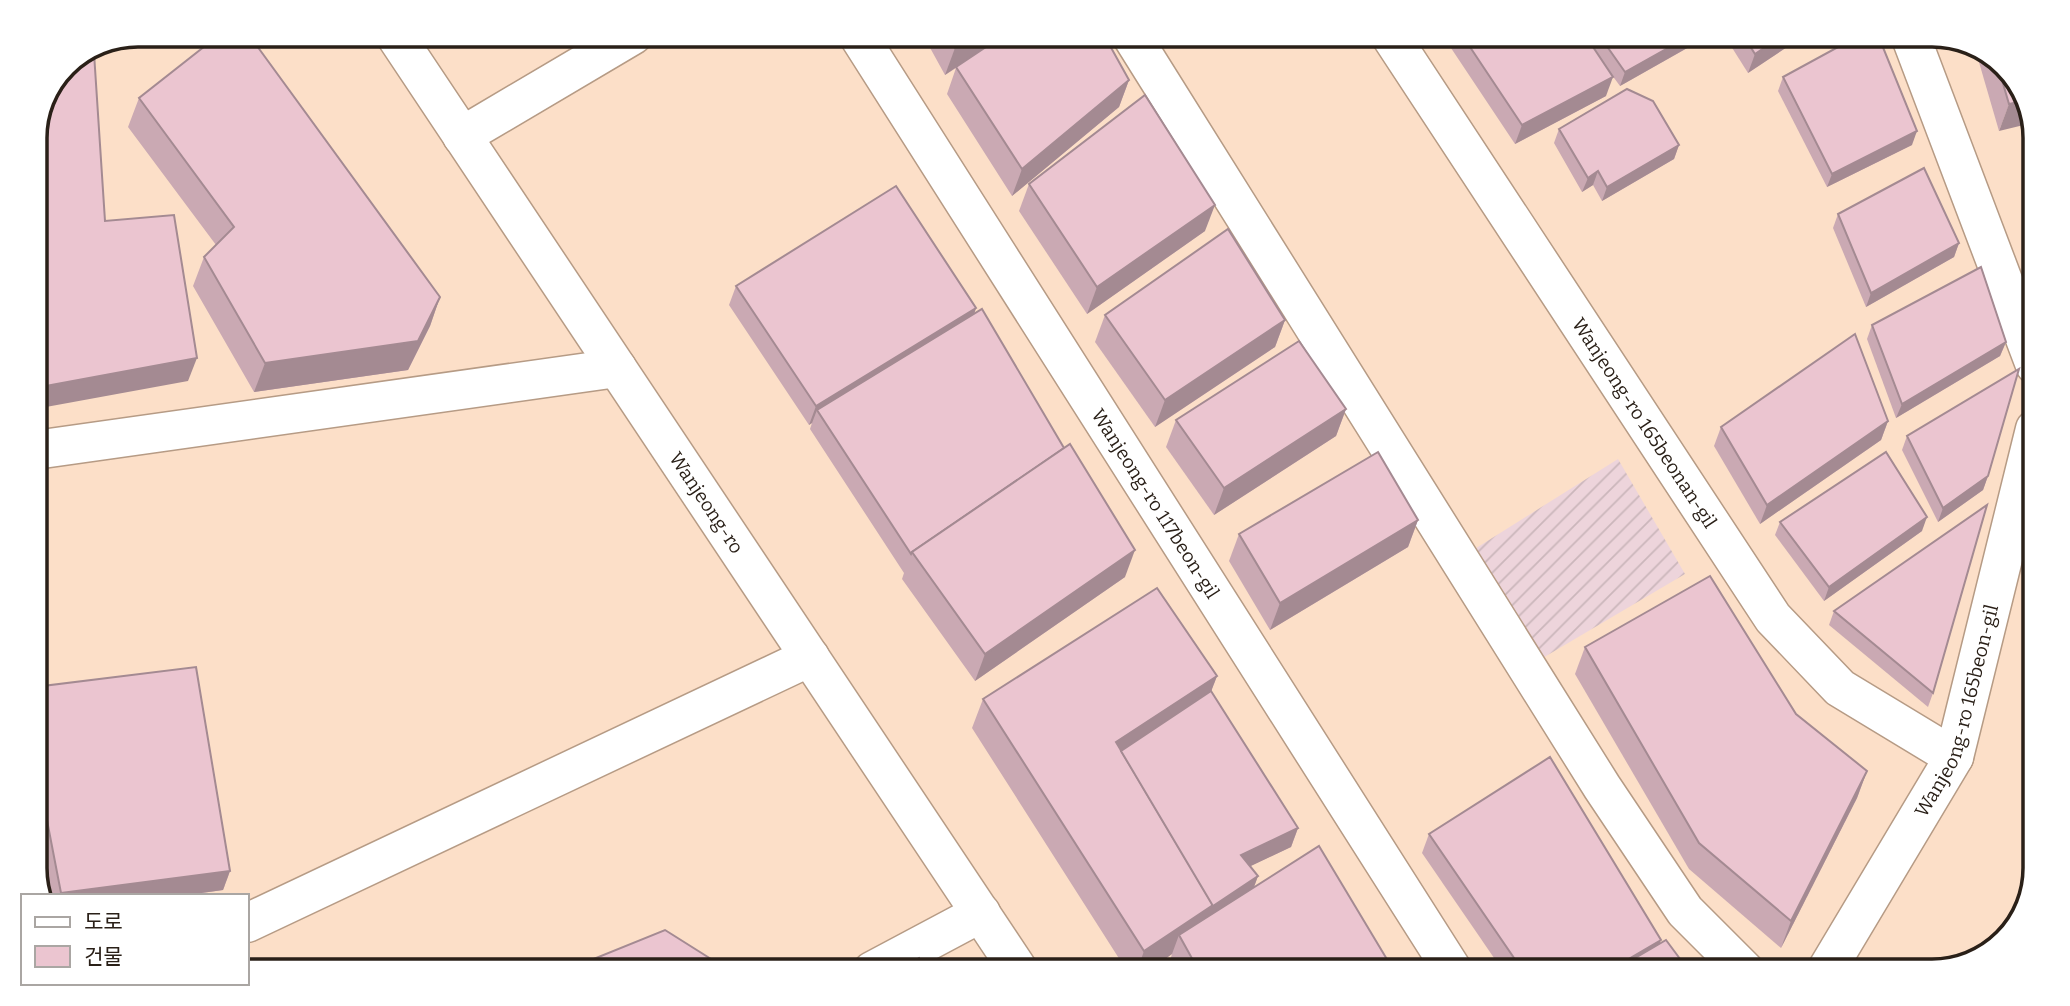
<svg xmlns="http://www.w3.org/2000/svg" width="2070" height="1006" font-family="Bitter,'Noto Sans KR',serif">
<defs>
<pattern id="industrial-furrows" width="10" height="10" patternUnits="userSpaceOnUse" patternTransform="scale(1.75)"><rect width="10" height="10" fill="#edd4db"/><path d="M-1 1l2-2M0 10L10 0M9 11l2-2" fill="none" stroke="#cbb6bb"/></pattern>
</defs>
<rect width="100%" height="100%" fill="#fcdfc8"/>
<!-- industrial -->
<polygon fill="url(#industrial-furrows)" points="1618,459 1685,574 1541,659 1473,550"/>
<g fill="none" stroke-linecap="round" stroke-linejoin="round">
<!-- street casing -->
<g stroke="#b69b85" stroke-width="41">
<g id="street">
<path id="s1" d="M 858,35 L 1453,971"/>
<polyline points="1131,35 1602,787 1685,911 1745,971"/>
<path id="s2" d="M 1390,35 L 1773,618 L 1840,688 L 1954,757"/>
<polyline points="1910,35 2035,365"/>
<polyline points="462,136 633,35"/>
<polyline points="35,450 617,368"/>
<polyline points="247,923 810,657"/>
<polyline points="872,971 981,913"/>
<path id="s3" d="M 1826,971 L 1954,757 L 2035,429"/>
</g>
</g>
<!-- secondary casing -->
<g stroke="#b69b85" stroke-width="41">
<g id="secondary">
<path id="s4" d="M 395,35 L 1019,971"/>
</g>
</g>
<!-- street -->
<use href="#street" stroke="#fff" stroke-width="38"/>
<!-- secondary -->
<use href="#secondary" stroke="#fff" stroke-width="38"/>
</g>
<!-- wall -->
<g fill="#caa9b3">
<polygon points="524,35 541,35 528,42"/>
<polygon points="923,35 1003,35 981,50 1129,80 1119,107 1012,196 947,94 956,68 945,75"/>
<polygon points="1446,35 1699,35 1696,43 1620,86 1603,63 1606,96 1515,144 1445,39"/>
<polygon points="1724,35 1805,35 1748,73"/>
<polygon points="1974,45 1977,46 2018,81 1999,131"/>
<polygon points="1783,77 1912,145 1827,187 1778,91"/>
<polygon points="139,98 440,297 430,326 408,370 254,392 193,286 204,257 216,245 128,127"/>
<polygon points="1559,129 1679,145 1674,159 1602,201 1593,185 1582,192 1554,143"/>
<polygon points="1029,184 1205,231 1087,314 1019,211"/>
<polygon points="2035,213 2035,258 2028,231"/>
<polygon points="1838,214 1959,243 1954,257 1866,307 1833,228"/>
<polygon points="736,286 976,308 974,314 1125,577 975,681 902,579 904,573 810,429 812,423 809,425 729,305"/>
<polygon points="1105,315 1285,320 1275,347 1155,427 1095,342"/>
<polygon points="1872,325 2006,342 2000,356 1896,418 1867,339"/>
<polygon points="1346,409 1336,436 1214,515 1166,447 1176,420"/>
<polygon points="1888,421 1881,440 1760,524 1714,446 1721,427"/>
<polygon points="1907,436 1988,476 1983,490 1938,522 1902,450"/>
<polygon points="1418,520 1408,547 1270,630 1229,561 1239,534"/>
<polygon points="1780,522 1922,531 1824,601 1775,535"/>
<polygon points="1834,611 1933,693 1928,707 1829,625"/>
<polygon points="1585,647 1796,714 1867,771 1857,798 1781,948 1689,869 1575,674"/>
<polygon points="1217,676 1211,691 1298,828 1291,847 1250,866 1258,876 1254,887 1394,971 1172,971 1169,964 1172,954 1148,971 1127,971 972,728 983,699"/>
<polygon points="35,687 230,871 223,890 180,896 51,896 35,814"/>
<polygon points="1429,834 1659,945 1689,971 1503,971 1422,853"/>
<polygon points="591,960 730,971 586,971"/>
</g>
<!-- shaded-wall -->
<g fill="#a48a92">
<polygon points="531,35 541,35 528,42"/>
<polygon points="974,35 1003,35 945,75 955,48"/>
<polygon points="1691,35 1699,35 1696,43 1620,86 1625,72"/>
<polygon points="1783,35 1805,35 1748,73 1755,54"/>
<polygon points="1613,77 1606,96 1515,144 1522,125"/>
<polygon points="1129,80 1119,107 1012,196 1022,169"/>
<polygon points="2024,101 2032,123 1999,131 2009,104"/>
<polygon points="1917,131 1912,145 1827,187 1832,174"/>
<polygon points="1679,145 1674,159 1602,201 1607,187"/>
<polygon points="1598,171 1593,185 1582,192 1588,178"/>
<polygon points="1215,205 1205,231 1087,314 1097,287"/>
<polygon points="1959,243 1954,257 1866,307 1871,293"/>
<polygon points="440,297 430,326 408,370 254,392 265,363"/>
<polygon points="976,308 970,327 817,410 812,423 809,425 816,406"/>
<polygon points="1285,320 1275,347 1155,427 1165,400"/>
<polygon points="2006,342 2000,356 1896,418 1902,404"/>
<polygon points="197,358 188,381 35,409 35,388"/>
<polygon points="1346,409 1336,436 1214,515 1224,488"/>
<polygon points="1888,421 1881,440 1760,524 1767,505"/>
<polygon points="1988,476 1983,490 1938,522 1943,508"/>
<polygon points="1927,517 1922,531 1824,601 1829,587"/>
<polygon points="1418,520 1408,547 1270,630 1280,603"/>
<polygon points="1135,550 1125,577 975,681 985,654"/>
<polygon points="1217,676 1206,705 1111,768 1116,742"/>
<polygon points="1867,771 1857,798 1781,948 1791,921"/>
<polygon points="1298,828 1291,847 1234,874 1241,855"/>
<polygon points="230,871 223,890 180,896 60,896 61,893"/>
<polygon points="1258,876 1251,895 1179,935 1172,954 1148,971 1137,971 1144,951"/>
<polygon points="1661,940 1654,959 1633,971 1608,971"/>
</g>
<!-- building -->
<g fill="#ebc5d0" stroke="#a48a92" stroke-width="2">
<polygon points="219,35 249,35 440,297 418,341 265,363 204,257 234,227 139,98"/>
<polygon points="948,35 974,35 955,48"/>
<polygon points="1004,35 1104,35 1129,80 1022,169 956,67"/>
<polygon points="1462,35 1585,35 1613,77 1522,125"/>
<polygon points="1599,35 1691,35 1625,72"/>
<polygon points="1743,35 1783,35 1755,54"/>
<polygon points="1860,35 1878,35 1917,131 1832,174 1783,77"/>
<polygon points="94,53 105,221 174,215 197,358 35,388 35,132 66,65"/>
<polygon points="1997,63 2018,81 2024,101 2009,104"/>
<polygon points="1627,89 1653,101 1679,145 1607,187 1598,171 1588,178 1559,129"/>
<polygon points="1145,95 1215,205 1097,287 1029,184"/>
<polygon points="1924,168 1959,243 1871,293 1838,214"/>
<polygon points="896,186 976,308 816,406 736,286"/>
<polygon points="1228,229 1285,320 1165,400 1105,315"/>
<polygon points="1981,267 2006,342 1902,404 1872,325"/>
<polygon points="982,309 1064,448 912,552 911,554 817,410"/>
<polygon points="1855,334 1888,421 1767,505 1721,427"/>
<polygon points="1299,341 1346,409 1224,488 1176,420"/>
<polygon points="2019,369 1988,476 1943,508 1907,436"/>
<polygon points="1070,444 1135,550 985,654 912,552"/>
<polygon points="1378,452 1418,520 1280,603 1239,534"/>
<polygon points="1886,452 1927,517 1829,587 1780,522"/>
<polygon points="1987,505 1933,693 1834,611"/>
<polygon points="1710,576 1796,714 1867,771 1791,921 1699,843 1585,647"/>
<polygon points="1157,588 1217,676 1116,742 1213,905 1144,951 983,699"/>
<polygon points="196,667 230,871 61,893 35,758 35,687"/>
<polygon points="1211,691 1298,828 1241,855 1258,876 1213,906 1121,751"/>
<polygon points="1550,757 1661,940 1608,971 1523,971 1429,834"/>
<polygon points="1319,846 1394,971 1199,971 1179,935"/>
<polygon points="665,930 730,971 597,971 591,960"/>
<polygon points="1666,940 1689,971 1613,971"/>
<polygon points="919,958 927,971 897,971"/>
</g>
<g text-anchor="middle" dominant-baseline="central" stroke-width="7" stroke-linejoin="round" paint-order="stroke">
<!-- street labels -->
<g font-size="19" fill="#2a2018" stroke="#fff">
<text stroke="none"><textPath href="#s2" startOffset="464">Wanjeong-ro 165beonan-gil</textPath></text>
<text stroke="none"><textPath href="#s4" startOffset="562">Wanjeong-ro</textPath></text>
<text stroke="none"><textPath href="#s1" startOffset="555">Wanjeong-ro 117beon-gil</textPath></text>
<text stroke="none"><textPath href="#s3" startOffset="294">Wanjeong-ro 165beon-gil</textPath></text>
</g>
</g>
<!-- crop -->
<path d="M0 0H2070V1006H0ZM138 47H1932A91 91 0 0 1 2023 138V868A91 91 0 0 1 1932 959H138A91 91 0 0 1 47 868V138A91 91 0 0 1 138 47Z" fill="#fff" fill-rule="evenodd"/>
<path fill="none" stroke="#2a2018" stroke-width="3.5" d="M138 47H1932A91 91 0 0 1 2023 138V868A91 91 0 0 1 1932 959H138A91 91 0 0 1 47 868V138A91 91 0 0 1 138 47Z"/>
<!-- legend -->
<rect x="21" y="894" width="228" height="91" fill="#ffffff" stroke="#aaa6a3" stroke-width="2"/>
<rect x="35" y="917" width="35" height="10" fill="#ffffff" stroke="#aaa6a3" stroke-width="2"/>
<text x="84" y="929" font-size="21" fill="#2a2018">도로</text>
<rect x="35" y="946" width="35" height="21" fill="#ebc5d0" stroke="#aaa6a3" stroke-width="2"/>
<text x="84" y="964" font-size="21" fill="#2a2018">건물</text>
</svg>
